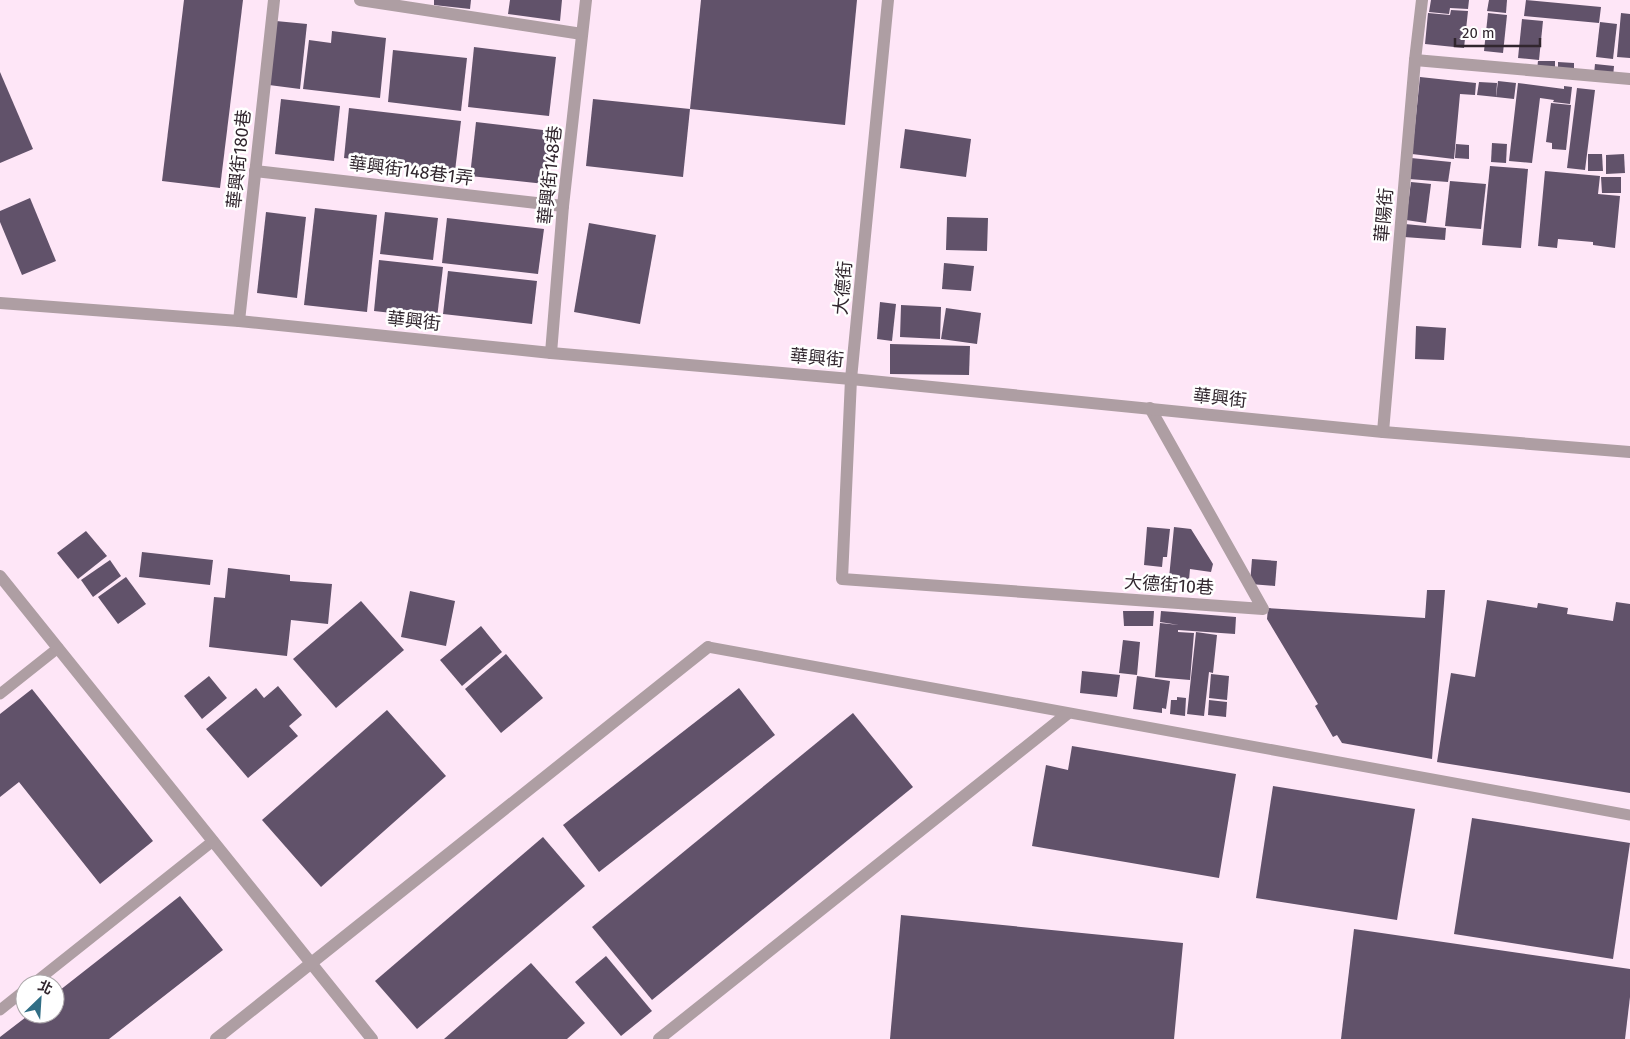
<svg xmlns="http://www.w3.org/2000/svg" width="1630" height="1039" font-family="'Fira Sans','Noto Sans TC',sans-serif">
<rect width="100%" height="100%" fill="#fee6f7"/>
<!-- building -->
<g fill="#61526a">
<polygon points="184,0 243,0 220,188 162,181"/>
<polygon points="434,0 471,0 470,9 434,5"/>
<polygon points="510,0 562,0 560,21 508,14"/>
<polygon points="701,0 857,0 845,125 690,109"/>
<polygon points="1431,0 1469,0 1468,9 1450,8 1449,14 1429,12"/>
<polygon points="1489,0 1507,0 1506,13 1487,11"/>
<polygon points="1526,0 1601,7 1599,23 1524,16"/>
<polygon points="1451,10 1468,11 1464,48 1425,44 1428,13 1450,15"/>
<polygon points="1488,13 1507,15 1503,53 1484,51"/>
<polygon points="1621,13 1630,14 1630,58 1617,57"/>
<polygon points="1522,19 1543,21 1539,60 1518,58"/>
<polygon points="276,21 307,24 300,89 269,85"/>
<polygon points="1600,22 1617,24 1613,59 1596,57"/>
<polygon points="332,31 386,38 380,98 303,89 309,40 331,43"/>
<polygon points="474,47 556,57 549,116 468,107"/>
<polygon points="393,50 467,58 461,111 388,102"/>
<polygon points="1538,61 1555,61 1555,70 1537,70"/>
<polygon points="1558,62 1574,63 1574,70 1558,69"/>
<polygon points="1595,64 1614,66 1613,77 1594,74"/>
<polygon points="0,72 33,149 0,163"/>
<polygon points="1420,77 1476,83 1475,95 1460,94 1454,159 1412,154"/>
<polygon points="1498,81 1516,83 1514,99 1496,97"/>
<polygon points="1479,82 1497,83 1496,97 1477,95"/>
<polygon points="1518,83 1564,89 1564,86 1572,87 1570,104 1553,102 1554,100 1540,98 1532,163 1509,161"/>
<polygon points="1577,88 1595,90 1585,170 1567,168"/>
<polygon points="281,99 340,106 334,161 275,154"/>
<polygon points="593,99 690,109 683,177 586,166"/>
<polygon points="1551,103 1571,105 1566,150 1552,149 1552,143 1546,142"/>
<polygon points="349,108 461,121 455,171 344,158"/>
<polygon points="476,122 551,131 545,184 470,176"/>
<polygon points="905,129 971,139 966,177 900,168"/>
<polygon points="1492,143 1507,144 1506,163 1491,162"/>
<polygon points="1456,144 1469,145 1469,159 1455,158"/>
<polygon points="1588,154 1602,154 1603,171 1588,171"/>
<polygon points="1624,154 1625,173 1606,174 1606,155"/>
<polygon points="1411,158 1451,162 1448,182 1409,179"/>
<polygon points="1490,166 1528,169 1521,248 1482,245"/>
<polygon points="1545,171 1600,176 1598,194 1620,196 1615,248 1593,245 1593,242 1558,239 1557,248 1538,246"/>
<polygon points="1601,177 1621,177 1621,193 1602,193"/>
<polygon points="1450,181 1486,184 1481,229 1445,226"/>
<polygon points="1411,182 1431,184 1426,223 1406,220"/>
<polygon points="30,198 56,261 22,275 0,222 0,211"/>
<polygon points="315,208 377,215 367,312 304,305"/>
<polygon points="266,212 306,217 297,298 257,293"/>
<polygon points="385,212 438,218 433,260 380,254"/>
<polygon points="947,217 988,218 987,251 946,250"/>
<polygon points="447,218 544,229 538,274 442,263"/>
<polygon points="589,223 656,235 640,324 574,312"/>
<polygon points="1405,224 1446,228 1445,240 1404,237"/>
<polygon points="379,260 443,267 437,318 374,311"/>
<polygon points="944,263 974,266 971,291 942,289"/>
<polygon points="448,271 537,281 532,324 443,314"/>
<polygon points="880,302 896,304 892,341 877,339"/>
<polygon points="901,305 941,307 940,339 900,337"/>
<polygon points="946,308 981,313 977,344 941,339"/>
<polygon points="1416,326 1446,328 1444,360 1415,359"/>
<polygon points="890,344 970,346 969,375 890,374"/>
<polygon points="1147,527 1170,529 1167,557 1163,557 1162,567 1144,565"/>
<polygon points="1174,527 1191,529 1213,564 1211,572 1190,569 1189,580 1169,578"/>
<polygon points="86,531 107,556 78,579 57,553"/>
<polygon points="142,552 213,560 210,585 139,577"/>
<polygon points="1252,559 1277,561 1275,586 1250,584"/>
<polygon points="110,560 121,576 93,597 81,580"/>
<polygon points="228,568 290,575 290,581 332,584 328,624 291,620 287,656 209,647 214,597 225,598"/>
<polygon points="126,577 146,604 118,624 98,597"/>
<polygon points="1427,590 1445,590 1432,759 1342,743 1337,735 1333,737 1315,706 1318,704 1267,619 1268,608 1425,618"/>
<polygon points="410,591 455,601 446,646 401,637"/>
<polygon points="1487,600 1537,608 1538,603 1568,608 1567,614 1613,621 1616,602 1630,604 1630,793 1437,762 1451,673 1475,677"/>
<polygon points="361,601 404,650 336,708 293,659"/>
<polygon points="1123,611 1154,611 1153,626 1124,626"/>
<polygon points="1161,611 1236,617 1235,634 1178,630 1178,632 1194,633 1190,680 1155,677 1160,623 1179,625 1160,622"/>
<polygon points="481,626 502,652 462,686 440,660"/>
<polygon points="1196,632 1217,635 1213,673 1209,672 1204,716 1187,714"/>
<polygon points="1123,640 1140,642 1137,675 1119,673"/>
<polygon points="506,654 543,698 501,733 465,689"/>
<polygon points="1082,671 1120,675 1117,697 1080,693"/>
<polygon points="1211,674 1229,676 1227,700 1209,698"/>
<polygon points="209,676 227,698 202,719 184,696"/>
<polygon points="1137,676 1170,681 1166,709 1162,708 1162,713 1133,709"/>
<polygon points="278,686 302,715 289,726 298,736 248,778 206,729 256,688 264,698"/>
<polygon points="739,688 775,735 599,872 563,825"/>
<polygon points="32,689 153,841 100,884 19,782 0,797 0,714"/>
<polygon points="1177,697 1186,698 1185,716 1170,714 1171,700 1177,700"/>
<polygon points="1209,700 1227,702 1226,717 1208,715"/>
<polygon points="387,710 446,776 321,887 262,820"/>
<polygon points="853,713 913,787 652,1000 592,927"/>
<polygon points="1072,746 1236,774 1219,878 1032,846 1046,765 1068,770"/>
<polygon points="1273,786 1415,809 1397,920 1256,898"/>
<polygon points="1472,818 1630,843 1613,959 1454,934"/>
<polygon points="543,837 585,886 417,1029 375,981"/>
<polygon points="180,896 223,950 109,1039 0,1039 0,1037 30,1014 55,1014 55,994"/>
<polygon points="901,915 1183,943 1174,1039 890,1039"/>
<polygon points="1354,929 1630,969 1630,997 1625,1039 1341,1039"/>
<polygon points="606,956 652,1011 621,1036 575,982"/>
<polygon points="531,963 585,1023 567,1039 444,1039"/>
</g>
<g fill="none" stroke-linecap="round" stroke-linejoin="round">
<!-- lane -->
<g stroke="#ae9ea3" stroke-width="11">
<polyline points="708,647 1630,815"/>
<polyline points="0,694 58,648"/>
<polyline points="33,984 213,841"/>
<polyline points="0,1010 25,990"/>
</g>
<!-- street -->
<g stroke="#ae9ea3" stroke-width="12">
<polyline points="360,0 582,34"/>
<polyline points="888,0 851,379 842,579 1263,609 1150,408"/>
<polyline points="1415,60 1630,79"/>
<polyline points="255,171 563,206"/>
<polyline points="0,303 239,321 551,353 851,379 1383,432 1630,452"/>
<polyline points="239,321 274,0"/>
<polyline points="551,353 563,206 586,0"/>
<polyline points="1383,432 1415,60 1422,0"/>
<polyline points="0,576 372,1039"/>
<polyline points="216,1039 708,647"/>
<polyline points="659,1039 1067,714"/>
</g>
</g>
<g text-anchor="middle" dominant-baseline="central" stroke-width="5" stroke-linejoin="round" paint-order="stroke">
<!-- street labels -->
<g font-size="18" fill="#31262e" stroke="#fff">
<text transform="translate(239 159) rotate(-84)">華興街180巷</text>
<text transform="translate(411 171) rotate(7)">華興街148巷1弄</text>
<text transform="translate(550 175) rotate(-84)">華興街148巷</text>
<text transform="translate(1384 215) rotate(-85)">華陽街</text>
<text transform="translate(843 288) rotate(-85)">大德街</text>
<text transform="translate(414 321) rotate(6)">華興街</text>
<text transform="translate(817 358) rotate(5)">華興街</text>
<text transform="translate(1220 398) rotate(6)">華興街</text>
<text transform="translate(1169 585) rotate(4)">大德街10巷</text>
</g>
</g>
<!-- north arrow -->
<g transform="translate(40 999) rotate(25)"><circle r="24" fill="#ffffff" stroke="#ada8ab"/>
<path d="M0-4L9 19L0 12L-9 19Z" fill="#316e85"/>
<text y="-8" font-size="14" font-weight="bold" text-anchor="middle" fill="#31262e">北</text>
</g>
<!-- scale -->
<path d="M1455 38v8h85v-8" fill="none" stroke="#31262e" stroke-width="2.5"/>
<text x="1462" y="38" font-size="15" fill="#31262e" stroke="#ffffff" stroke-width="4" paint-order="stroke">20 m</text>
</svg>
